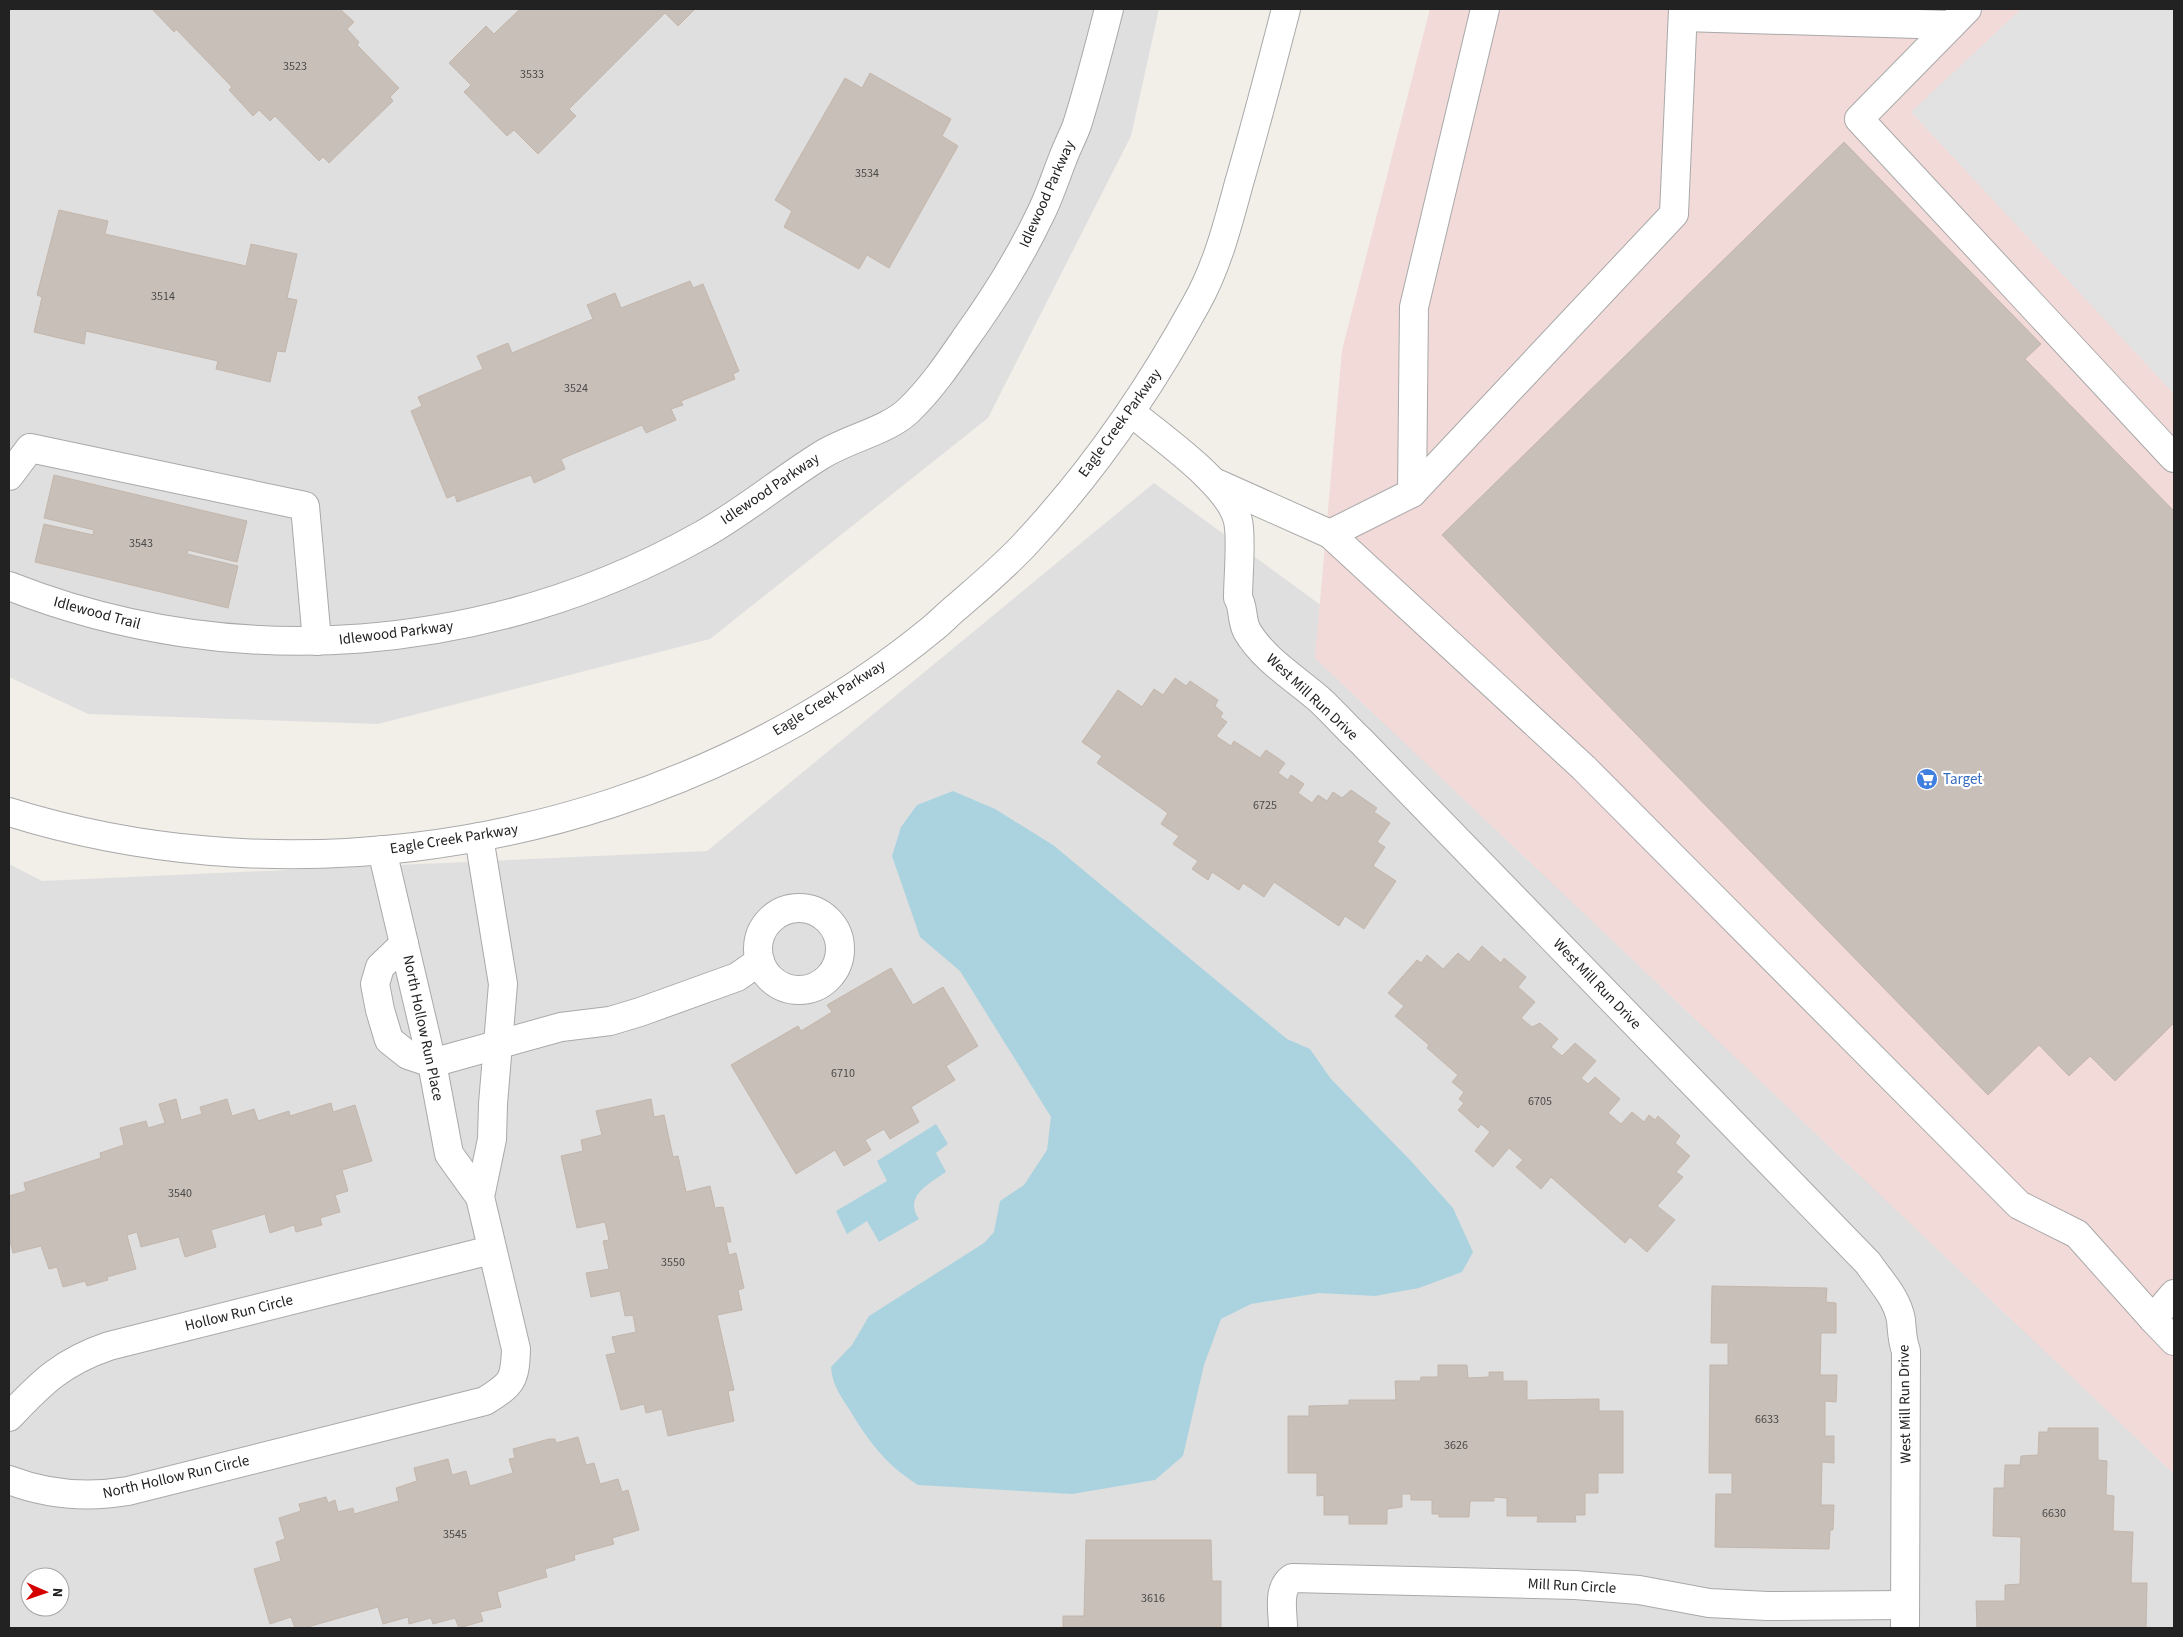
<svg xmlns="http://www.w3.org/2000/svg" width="2183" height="1637" font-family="'Source Sans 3',sans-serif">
<rect width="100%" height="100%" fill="#f2efe9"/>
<!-- residential -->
<g fill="#e0dfdf" fill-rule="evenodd">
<polygon points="9,9 1159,9 1131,136 988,418 710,639 378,724 88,714 9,677"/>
<path d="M 1154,483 L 1378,647 L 2174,1472 L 2174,1628 L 9,1628 L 9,864 L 42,881 L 707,851 ZM 30,1577 L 60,1577 L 60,1607 L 30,1607 Z"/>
</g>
<!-- commercial -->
<polygon fill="#f2dad9" points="1430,9 2174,9 2174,1474 1315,658 1342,350"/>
<!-- parking -->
<polygon fill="#e2e2e2" points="2021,9 2174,9 2174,394 1911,112"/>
<!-- water -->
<g fill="#aad3df">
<path d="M 953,791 L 995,809 L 1053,845 L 1287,1039 L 1310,1049 L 1331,1079 L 1411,1161 L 1453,1208 L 1473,1252 L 1462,1272 L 1419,1288 L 1375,1296 L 1319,1293 L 1251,1304 L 1221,1319 L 1204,1365 L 1183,1456 L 1155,1480 L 1072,1494 L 918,1485 C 885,1464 869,1442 849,1409 C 840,1395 832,1384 831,1367 L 852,1345 L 869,1316 L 984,1243 L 994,1232 L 1000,1201 L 1024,1185 L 1047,1150 L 1051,1117 L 960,971 L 920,937 L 892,856 L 901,827 L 917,805 Z"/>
<path d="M 936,1124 L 948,1144 L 936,1153 L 946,1172 C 930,1183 903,1196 919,1219 L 879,1242 L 867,1221 L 847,1234 L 836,1211 L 887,1181 L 877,1161 Z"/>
</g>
<!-- building -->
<g fill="#c7bfb8" stroke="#c4b6ab">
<polygon points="152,9 340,9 354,22 347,29 359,42 357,45 399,88 390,97 393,101 329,163 323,157 319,161 275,116 270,121 259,110 253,116 229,90 232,87 176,29 174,32"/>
<polygon points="520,9 695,9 678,26 665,13 569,109 576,116 538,154 514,130 507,136 464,92 471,85 449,63 486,26 494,34"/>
<polygon points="870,73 951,119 942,136 958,146 889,268 867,255 859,269 784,227 792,211 775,200 845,78 862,88"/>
<polygon points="1844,142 2041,344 2025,359 2174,511 2174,1023 2115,1081 2090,1056 2069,1076 2039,1045 1988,1095 1442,535"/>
<polygon points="59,210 108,221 105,234 246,266 251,244 297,254 287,298 297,300 285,352 277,351 270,382 216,369 218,361 86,331 84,344 34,332 42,297 37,295"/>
<polygon points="690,281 693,288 703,284 739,371 733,374 735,379 681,401 683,405 671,409 676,420 646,433 642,425 561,459 565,469 534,483 531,475 457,502 455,495 447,498 411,411 422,406 418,397 483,369 477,356 508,343 512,353 593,319 587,305 615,293 621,308"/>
<polygon points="54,475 247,521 237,562 188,550 187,554 238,566 228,608 35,562 44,524 93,535 94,530 44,518"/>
<polygon points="1175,678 1186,686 1190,681 1218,700 1215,706 1223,713 1220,717 1227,722 1216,736 1231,746 1234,741 1260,758 1266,750 1285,763 1278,773 1288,780 1291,775 1304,784 1298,793 1312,803 1318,795 1327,801 1333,792 1342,798 1351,790 1377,808 1374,812 1390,823 1377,842 1385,847 1373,866 1396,881 1364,929 1345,916 1339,926 1274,882 1264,897 1243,883 1239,890 1212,872 1208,880 1192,869 1198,861 1173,844 1179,836 1161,824 1168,813 1097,763 1102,756 1082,742 1118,690 1142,707 1154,689 1163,695"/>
<polygon points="1482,946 1501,963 1504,958 1526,977 1518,987 1535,1002 1521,1018 1532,1027 1540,1023 1558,1039 1551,1047 1562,1056 1575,1043 1596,1061 1581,1078 1588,1084 1595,1077 1620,1099 1608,1113 1621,1124 1632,1112 1644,1122 1649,1115 1655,1120 1658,1116 1680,1136 1675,1143 1690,1156 1676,1172 1683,1177 1657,1206 1675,1220 1647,1252 1630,1237 1625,1243 1551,1177 1541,1189 1516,1167 1523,1160 1509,1148 1493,1167 1475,1151 1490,1132 1481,1124 1478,1128 1458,1110 1464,1103 1459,1099 1464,1092 1452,1082 1458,1075 1427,1048 1429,1045 1395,1016 1404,1006 1388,993 1417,960 1421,963 1427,955 1443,969 1458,953 1469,962"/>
<polygon points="891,968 913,1005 943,987 978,1046 946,1066 955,1080 911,1107 919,1122 890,1139 884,1129 865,1140 871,1150 844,1166 835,1150 796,1174 731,1065 798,1026 801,1031 832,1012 827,1005"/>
<polygon points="176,1099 181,1120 202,1114 200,1107 227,1099 232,1116 254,1109 258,1121 289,1111 290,1116 331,1103 333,1112 355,1105 372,1161 342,1170 348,1191 335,1195 340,1212 320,1218 322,1225 296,1232 294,1225 270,1233 265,1214 211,1230 216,1247 185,1257 179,1237 141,1247 137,1232 127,1235 136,1269 107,1277 108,1280 87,1286 85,1281 63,1287 57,1267 49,1269 41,1246 13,1253 9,1237 9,1196 26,1191 24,1183 101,1158 100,1153 124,1145 120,1128 146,1121 148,1128 165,1123 159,1104"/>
<polygon points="651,1099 654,1117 664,1115 673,1157 678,1156 686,1192 710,1186 715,1208 723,1207 731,1242 726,1242 729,1255 736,1253 744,1288 738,1290 742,1310 717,1315 734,1390 728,1391 734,1421 668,1436 662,1409 646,1413 644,1404 621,1410 606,1355 616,1353 612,1337 636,1332 633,1315 625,1316 620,1291 591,1297 586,1273 609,1269 603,1241 609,1240 605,1222 577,1228 561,1156 583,1151 581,1140 602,1135 596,1111"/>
<polygon points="1712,1286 1827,1288 1826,1302 1836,1303 1836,1333 1821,1333 1820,1375 1837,1375 1836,1402 1825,1401 1825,1436 1834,1436 1834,1463 1822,1462 1821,1505 1834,1505 1833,1530 1830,1530 1829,1549 1715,1547 1716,1494 1732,1494 1732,1473 1709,1473 1710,1365 1728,1365 1728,1343 1711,1343"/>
<polygon points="1438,1365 1467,1365 1468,1378 1489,1377 1489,1372 1503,1372 1503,1381 1527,1381 1527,1400 1599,1399 1599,1411 1623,1411 1623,1473 1598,1473 1598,1493 1585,1493 1585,1515 1575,1515 1576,1522 1537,1522 1538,1516 1507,1516 1507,1498 1494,1497 1494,1501 1470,1501 1469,1517 1439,1517 1439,1514 1432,1514 1432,1500 1411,1500 1411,1494 1402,1494 1402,1507 1387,1509 1387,1524 1349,1524 1349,1515 1324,1515 1324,1495 1317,1496 1317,1473 1288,1473 1288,1416 1309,1416 1309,1406 1349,1405 1349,1400 1396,1400 1395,1381 1420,1381 1421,1377 1438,1377"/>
<polygon points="2048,1428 2098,1428 2098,1460 2107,1461 2106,1495 2114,1496 2113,1531 2133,1532 2131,1583 2147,1583 2146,1628 1977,1628 1976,1601 2005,1601 2005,1585 2020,1584 2021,1537 1993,1536 1994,1488 2004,1488 2005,1465 2020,1465 2021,1456 2038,1455 2039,1432 2048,1432"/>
<polygon points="578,1437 586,1465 594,1463 600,1484 618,1479 622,1492 628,1490 639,1530 612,1538 614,1544 574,1555 575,1560 545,1569 547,1577 497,1592 501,1607 480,1612 483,1621 459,1628 455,1618 433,1624 431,1618 409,1624 408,1617 383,1624 378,1607 304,1628 295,1628 291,1617 270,1624 254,1569 281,1561 276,1542 285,1539 279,1518 301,1511 299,1504 326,1497 328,1503 335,1500 338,1512 353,1508 354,1514 399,1501 396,1488 417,1481 414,1468 448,1459 452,1475 466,1471 470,1486 513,1473 509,1459 515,1458 513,1449 549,1439 555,1439 556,1443"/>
<polygon points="1086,1540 1211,1540 1212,1581 1221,1581 1221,1628 1063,1628 1063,1616 1084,1616"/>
</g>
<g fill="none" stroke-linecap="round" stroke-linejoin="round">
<!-- minor casing -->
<g stroke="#a9a9a9" stroke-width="30">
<g id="minor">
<polyline points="1967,9 1859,119 2174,458"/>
<polyline points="1683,17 1951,25"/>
<path d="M 1131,412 C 1160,437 1230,484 1238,521 C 1242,538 1238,578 1238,598 C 1244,607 1241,620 1247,631 C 1263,659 1296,679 1320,700 C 1334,713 1347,728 1361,741 L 1868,1263 C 1880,1281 1897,1297 1901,1320 C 1902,1330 1902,1341 1906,1351 L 1905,1628"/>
<polyline points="9,476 30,448 305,506 317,641"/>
<polyline points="1216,483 1330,534 1412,493 1674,214 1683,9"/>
<polyline points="1412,493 1414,307 1485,9"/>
<polyline points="1330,534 1584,768 2019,1205 2077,1234 2153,1319"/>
<path d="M 9,586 C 235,675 490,654 702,535 C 743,512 780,481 820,456 C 846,439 887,431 908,411 C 930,390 948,364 965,339 C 993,300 1018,261 1039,217 C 1049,198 1055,178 1063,158 C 1067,147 1073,136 1077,125 C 1089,87 1099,48 1109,9"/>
<path d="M 9,812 C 269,893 562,855 798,721 C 843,695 892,662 932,629 C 941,622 949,613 958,606 C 982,585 1006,565 1027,542 C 1094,470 1149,390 1196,304 C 1217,267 1228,224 1239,183 C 1256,125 1271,67 1286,9"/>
<polyline points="382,850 432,1063 449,1154 480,1197"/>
<circle cx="799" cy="949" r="41"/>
<polyline points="404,944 380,967 375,984 380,1010 389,1040 408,1055 432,1063 561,1027 610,1021 640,1012 737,977 760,961"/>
<polyline points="2174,1294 2153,1319 2174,1341"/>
<path d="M 9,1417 C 42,1382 62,1362 109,1346 L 491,1250"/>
<path d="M 9,1480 C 48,1495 86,1498 128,1491 L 485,1401 C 512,1384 515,1381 516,1349 L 480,1197 L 492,1139 L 493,1104 L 503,984 L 479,837"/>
<path d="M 1283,1628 C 1283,1611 1277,1589 1292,1578 L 1575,1585 L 1639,1590 L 1709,1603 L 1767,1606 L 1905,1605"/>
</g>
</g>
<!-- minor -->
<use href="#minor" stroke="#fff" stroke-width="28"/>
</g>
<!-- icons -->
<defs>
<g id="supermarket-disc" transform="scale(1.125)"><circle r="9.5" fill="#3f7fe0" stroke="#fff"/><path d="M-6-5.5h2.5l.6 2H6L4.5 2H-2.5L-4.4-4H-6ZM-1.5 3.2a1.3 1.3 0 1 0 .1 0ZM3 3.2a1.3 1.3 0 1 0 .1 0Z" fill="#fff"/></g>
</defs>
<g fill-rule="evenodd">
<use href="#supermarket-disc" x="1927" y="779"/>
</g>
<g text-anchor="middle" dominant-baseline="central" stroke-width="4.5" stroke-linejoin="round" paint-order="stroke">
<!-- number labels -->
<g font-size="12" fill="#4b4948">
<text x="295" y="66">3523</text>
<text x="532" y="74">3533</text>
<text x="867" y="173">3534</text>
<text x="163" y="296">3514</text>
<text x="576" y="388">3524</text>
<text x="141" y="543">3543</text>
<text x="1265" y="805">6725</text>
<text x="843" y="1073">6710</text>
<text x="1540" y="1101">6705</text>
<text x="180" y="1193">3540</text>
<text x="673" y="1262">3550</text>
<text x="1767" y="1419">6633</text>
<text x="1456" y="1445">3626</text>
<text x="2054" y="1513">6630</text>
<text x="455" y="1534">3545</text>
<text x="1153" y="1598">3616</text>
</g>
<!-- street labels -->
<g font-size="15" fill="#222" stroke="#fff">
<text transform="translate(1047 194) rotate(-66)">Idlewood Parkway</text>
<text transform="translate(1120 423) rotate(-54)">Eagle Creek Parkway</text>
<text transform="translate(770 489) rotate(-34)">Idlewood Parkway</text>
<text transform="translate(97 613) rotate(15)">Idlewood Trail</text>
<text transform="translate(396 633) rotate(-7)">Idlewood Parkway</text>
<text transform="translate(1312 697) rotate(43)">West Mill Run Drive</text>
<text transform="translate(829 698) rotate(-32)">Eagle Creek Parkway</text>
<text transform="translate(454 839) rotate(-9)">Eagle Creek Parkway</text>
<text transform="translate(1597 984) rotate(46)">West Mill Run Drive</text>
<text transform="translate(423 1028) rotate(78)">North Hollow Run Place</text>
<text transform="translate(239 1313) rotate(-14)">Hollow Run Circle</text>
<text transform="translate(1905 1404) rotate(-91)">West Mill Run Drive</text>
<text transform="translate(176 1477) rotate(-13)">North Hollow Run Circle</text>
<text transform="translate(1572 1586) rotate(3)">Mill Run Circle</text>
</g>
<!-- shop labels -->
<g font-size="15" fill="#366cbe" stroke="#fff" text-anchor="start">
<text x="1943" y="779">Target</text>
</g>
</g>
<!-- border -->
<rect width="2183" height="1637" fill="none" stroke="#222222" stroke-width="20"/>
<!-- north arrow -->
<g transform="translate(45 1592) rotate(92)"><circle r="24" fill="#ffffff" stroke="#a7a7a7"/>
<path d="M0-4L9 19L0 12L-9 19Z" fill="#d40000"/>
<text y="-8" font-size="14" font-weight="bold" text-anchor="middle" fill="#222222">N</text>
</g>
</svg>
